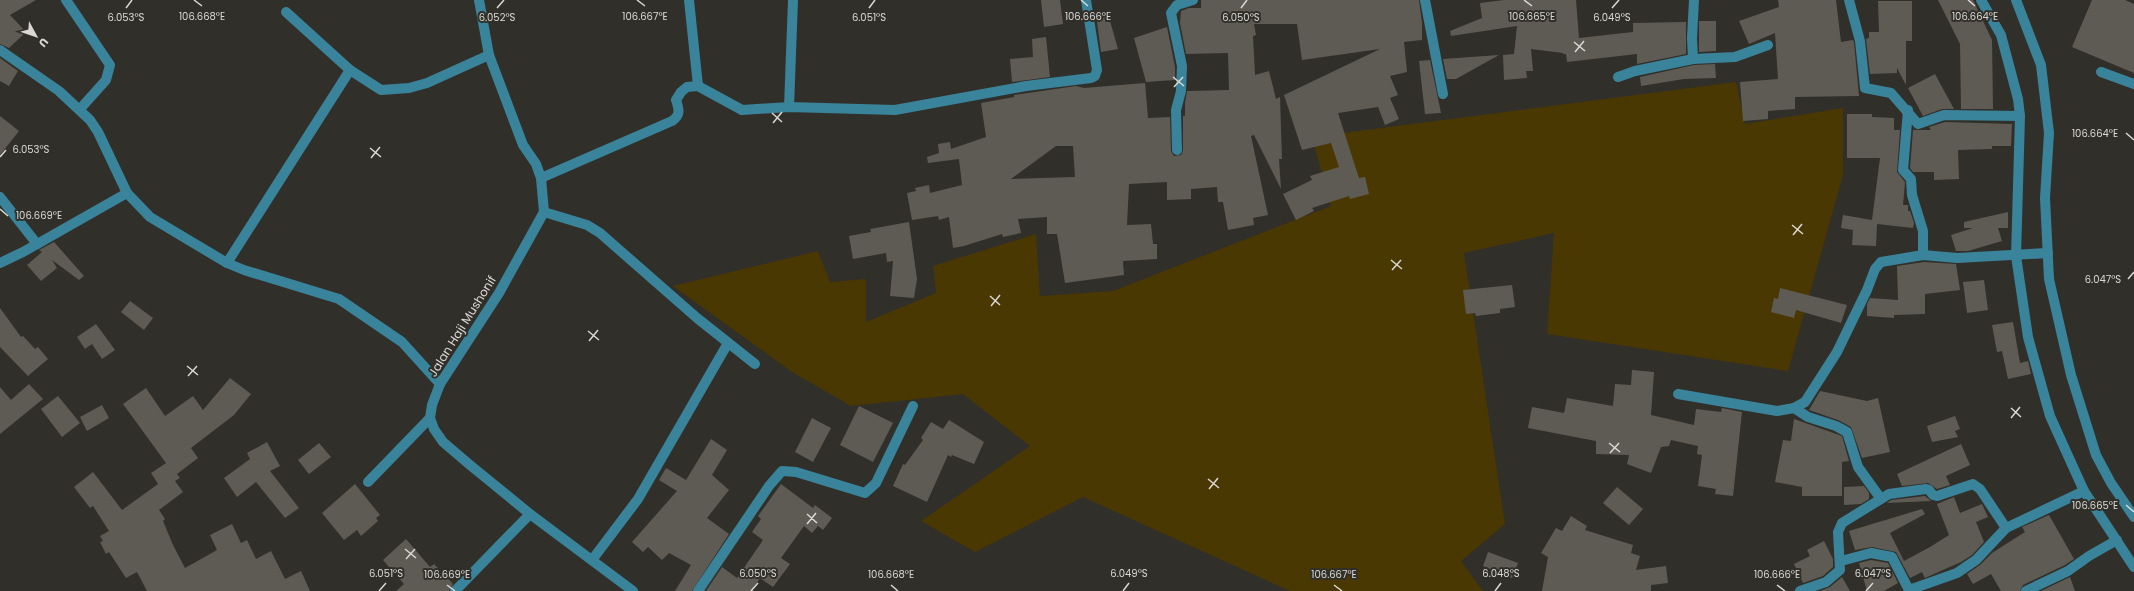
<svg xmlns="http://www.w3.org/2000/svg" width="2134" height="591" font-family="Poppins,sans-serif">
<rect width="100%" height="100%" fill="#312f29"/>
<!-- green -->
<polygon fill="#493802" points="1736,82 1745,124 1843,108 1843,175 1788,371 1547,334 1554,233 1464,253 1505,524 1461,561 1483,591 1290,591 1083,497 975,552 921,521 1030,446 963,394 851,406 792,372 673,286 818,251 830,282 866,279 866,322 936,293 933,266 1036,234 1040,296 1113,291 1331,206 1312,137"/>
<!-- building -->
<g fill="#5e5b55" fill-rule="evenodd">
<polygon points="0,0 36,0 10,15 26,32 9,48 0,44"/>
<polygon points="1041,0 1060,0 1063,24 1044,27"/>
<path d="M 1201,0 L 1419,0 L 1422,23 L 1422,40 L 1404,42 L 1407,72 L 1390,76 L 1398,95 L 1390,98 L 1399,119 L 1385,125 L 1378,107 L 1338,113 L 1359,178 L 1365,177 L 1369,194 L 1350,199 L 1349,196 L 1312,208 L 1314,211 L 1296,220 L 1283,194 L 1312,180 L 1310,176 L 1339,167 L 1331,143 L 1302,150 L 1284,95 L 1380,49 L 1302,60 L 1297,24 L 1254,24 L 1256,35 L 1253,36 L 1255,75 L 1269,71 L 1276,99 L 1280,97 L 1282,159 L 1279,159 L 1281,189 L 1254,135 L 1251,136 L 1268,215 L 1253,218 L 1254,225 L 1228,230 L 1223,202 L 1218,202 L 1217,187 L 1191,189 L 1191,199 L 1167,200 L 1167,182 L 1129,184 L 1127,225 L 1151,224 L 1153,244 L 1157,244 L 1157,259 L 1123,261 L 1124,275 L 1065,283 L 1057,234 L 1047,234 L 1047,217 L 1018,219 L 1021,233 L 1003,237 L 1002,234 L 964,246 L 953,248 L 949,217 L 939,220 L 938,216 L 912,220 L 907,193 L 916,191 L 915,188 L 929,185 L 930,193 L 962,185 L 959,159 L 928,163 L 927,157 L 939,153 L 938,144 L 950,142 L 951,149 L 986,137 L 981,103 L 1014,97 L 1014,95 L 1076,86 L 1084,88 L 1145,83 L 1148,118 L 1170,117 L 1171,151 L 1174,156 L 1181,155 L 1183,150 L 1183,116 L 1185,116 L 1185,103 L 1187,91 L 1229,90 L 1228,53 L 1186,54 L 1180,23 L 1181,11 L 1189,8 L 1201,8 ZM 1056,146 L 1073,146 L 1075,177 L 1011,179 Z"/>
<polygon points="1504,0 1576,0 1579,38 1633,32 1633,23 1686,22 1686,54 1637,64 1637,54 1567,62 1566,54 1563,54 1563,53 1531,49 1533,71 1526,71 1527,78 1504,80 1503,55 1514,54 1517,26 1451,36 1450,31 1482,18 1480,3"/>
<polygon points="1778,0 1836,0 1841,42 1853,40 1854,42 1859,96 1795,97 1795,109 1768,111 1768,119 1743,121 1740,82 1778,79 1775,33 1749,44 1739,21 1779,7"/>
<polygon points="1938,0 1973,0 1992,40 1993,109 1961,109 1960,44"/>
<polygon points="2092,0 2125,0 2134,4 2134,73 2072,47"/>
<polygon points="1878,1 1912,1 1912,41 1906,41 1906,85 1897,68 1897,73 1870,74 1866,39 1869,38 1869,32 1879,32"/>
<polygon points="1096,14 1108,14 1118,49 1101,52"/>
<polygon points="1699,21 1716,21 1716,51 1699,52"/>
<polygon points="1167,27 1175,67 1175,80 1146,82 1134,38"/>
<polygon points="1046,37 1050,77 1012,82 1010,59 1033,57 1032,39"/>
<polygon points="1499,55 1456,79 1447,79 1443,59"/>
<polygon points="0,58 18,71 9,86 0,81"/>
<polygon points="1430,60 1441,113 1425,114 1419,61"/>
<polygon points="1715,64 1716,78 1684,79 1641,86 1640,77 1694,65"/>
<polygon points="1935,74 1954,109 1942,109 1923,116 1908,88"/>
<polygon points="1847,114 1872,114 1872,117 1894,118 1894,130 1900,130 1897,172 1905,182 1903,205 1908,205 1908,211 1910,211 1914,223 1913,228 1877,224 1876,246 1852,245 1853,230 1841,228 1843,215 1872,220 1880,158 1847,158"/>
<polygon points="0,116 19,131 0,155"/>
<polygon points="1945,122 2012,124 2011,146 1992,146 1992,149 1958,150 1959,179 1934,180 1934,172 1913,172 1910,168 1913,130 1931,130 1929,127"/>
<polygon points="2008,212 2008,228 1998,228 2002,241 1968,251 1956,251 1951,235 1973,228 1964,228 1964,222"/>
<polygon points="909,222 917,279 914,298 890,296 893,261 887,262 886,253 853,259 849,236 871,232 870,229"/>
<polygon points="54,242 84,276 79,280 52,260 57,268 41,281 27,265 42,252 39,250"/>
<polygon points="1924,262 1956,264 1960,290 1925,294 1925,314 1894,315 1894,318 1867,316 1867,304 1870,298 1898,300 1897,266"/>
<polygon points="1984,280 1988,310 1967,313 1963,282"/>
<polygon points="1512,285 1515,307 1500,309 1500,313 1476,316 1475,313 1466,314 1463,290"/>
<polygon points="1780,288 1847,305 1841,323 1796,310 1794,318 1771,312 1774,298 1778,299"/>
<polygon points="130,301 153,318 144,330 121,312"/>
<polygon points="0,308 21,337 23,336 35,349 38,347 48,359 28,376 0,347"/>
<polygon points="2013,322 2020,363 2028,361 2031,374 2008,379 2002,351 1997,352 1992,325"/>
<polygon points="96,324 115,350 102,359 92,344 85,349 77,337"/>
<polygon points="1632,370 1654,372 1651,415 1694,425 1696,409 1721,412 1722,408 1742,412 1733,496 1715,494 1716,489 1698,486 1702,455 1697,454 1698,446 1671,440 1669,446 1661,447 1651,473 1627,464 1629,455 1596,454 1596,441 1528,428 1532,407 1564,413 1567,398 1613,406 1615,384 1631,385"/>
<polygon points="230,378 251,394 234,415 191,448 198,458 177,474 180,478 175,481 183,492 159,510 165,519 163,521 173,545 185,568 217,550 210,535 232,524 241,543 247,540 256,559 271,551 285,579 301,571 310,591 147,591 137,572 126,578 109,552 106,554 100,542 103,541 100,536 109,531 93,506 90,508 74,487 93,472 122,510 158,484 151,473 166,463 123,404 146,388 165,416 193,396 203,410"/>
<polygon points="29,384 43,399 0,434 0,387 11,400"/>
<polygon points="1820,391 1867,401 1878,398 1890,452 1862,458 1851,427 1838,420 1809,410"/>
<polygon points="58,396 80,423 62,437 41,409"/>
<polygon points="102,405 109,418 87,431 80,417"/>
<polygon points="859,406 893,423 873,462 840,445"/>
<polygon points="1955,416 1960,429 1955,431 1958,437 1932,442 1927,426"/>
<polygon points="812,418 831,428 813,462 795,452"/>
<polygon points="1794,419 1842,436 1849,461 1842,462 1842,496 1802,496 1802,487 1775,482 1783,440 1791,441"/>
<polygon points="949,420 984,442 974,464 952,455 951,457 948,455 927,502 893,486 903,464 905,465 923,440 921,438 931,422 943,429"/>
<polygon points="711,439 727,450 712,475 729,490 707,518 729,534 692,591 675,591 691,565 669,553 662,560 648,547 643,552 632,542 677,491 659,480 666,468 686,480"/>
<polygon points="267,442 280,466 270,471 299,508 285,518 256,482 237,497 224,478 250,459 247,453"/>
<polygon points="319,443 331,457 309,474 298,460"/>
<polygon points="1961,444 1970,465 1946,476 1950,485 1937,489 1928,483 1902,486 1897,474"/>
<polygon points="355,484 380,515 376,518 378,521 361,536 357,530 344,540 322,513"/>
<polygon points="781,484 813,508 815,505 832,518 823,530 818,526 812,533 804,526 781,558 790,564 773,587 760,578 752,590 754,591 706,591 722,567 737,578 763,540 752,532 761,519 758,516"/>
<polygon points="1864,486 1869,493 1869,499 1861,504 1844,505 1844,487"/>
<polygon points="1617,487 1643,509 1629,525 1603,503"/>
<polygon points="1925,496 1931,501 1887,503 1891,500"/>
<polygon points="1954,497 1960,513 1982,504 1988,517 1976,522 1984,542 1972,555 1961,562 1925,578 1922,572 1910,578 1896,552 1872,547 1855,550 1849,531 1922,509 1925,514 1890,533 1904,561 1930,547 1949,535 1937,504"/>
<polygon points="2049,515 2074,559 2065,565 2023,585 2020,591 2001,591 1991,574 1973,584 1967,574 1980,565 1992,553 2025,532 2022,527"/>
<polygon points="1571,516 1587,526 1585,530 1633,545 1631,553 1640,556 1636,570 1666,566 1668,583 1651,585 1651,591 1542,591 1548,557 1541,553 1556,528 1562,531"/>
<polygon points="406,539 430,567 434,564 453,584 449,591 396,591 404,584 383,560"/>
<polygon points="1824,541 1833,559 1833,567 1823,576 1803,583 1794,564 1810,556 1807,550"/>
<polygon points="1488,552 1518,563 1512,578 1483,566"/>
<polygon points="1871,560 1888,563 1898,583 1884,591 1867,591 1859,563"/>
<polygon points="1842,577 1850,591 1820,591 1830,587"/>
<polygon points="2070,577 2075,591 2041,591"/>
</g>
<g fill="none" stroke-linecap="round" stroke-linejoin="round">
<!-- minor -->
<g stroke="#39849a" stroke-width="10">
<polyline points="66,0 110,65 106,80 80,109"/>
<polyline points="479,0 489,55 523,145 536,164 541,178 544,212 499,293 440,384 432,405 430,418 434,429 443,442 470,465 530,514 633,591"/>
<polyline points="689,0 698,86"/>
<polyline points="1425,0 1443,94"/>
<polyline points="1849,0 1860,41 1865,88 1891,93 1918,124 1944,115 2020,116"/>
<polyline points="1981,0 2001,35 2018,99 2020,116 2016,256 2028,337 2050,416 2084,491 2134,567"/>
<polyline points="2016,0 2041,65 2049,133 2045,198 2049,279 2071,375 2096,455 2111,483 2134,517"/>
<polyline points="286,12 350,70 381,90 409,88 427,83 489,55"/>
<polyline points="0,50 59,91 90,120 98,132 127,193 150,217 227,263 244,270 339,299 402,342 440,384"/>
<polyline points="1693,59 1692,38 1694,0"/>
<polyline points="2101,72 2134,84"/>
<polyline points="1618,77 1635,71 1693,59 1735,57 1768,45"/>
<polyline points="789,107 793,0"/>
<polyline points="1908,110 1903,170 1911,179 1912,195 1923,231 1923,255"/>
<polyline points="1177,150 1176,110 1181,91 1182,66 1171,13 1177,5 1193,0"/>
<path d="M 541,178 L 672,121 C 681,115 679,109 676,100 L 681,92 L 687,87 L 698,86 L 742,110 L 789,107 L 895,110 L 1026,86 L 1091,78 L 1095,76 L 1097,70 L 1086,0"/>
<polyline points="0,197 37,244"/>
<polyline points="544,212 587,225 600,233 697,318 755,364"/>
<polyline points="0,263 23,252 127,193"/>
<polyline points="227,263 350,70"/>
<polyline points="1678,394 1777,411 1794,408 1805,402 1837,352 1867,290 1875,269 1881,262 1923,255 1957,258 2048,253"/>
<polyline points="1794,408 1808,417 1836,426 1847,432 1858,467 1881,499"/>
<polyline points="368,482 430,418"/>
<polyline points="592,560 638,499 728,343"/>
<polyline points="1841,561 1871,553 1892,557 1909,590 1957,573 1976,560 2006,528 2084,491"/>
<polyline points="455,591 530,514"/>
<polyline points="698,591 769,486 782,471 796,472 865,493 876,483 913,406"/>
<polyline points="1800,591 1826,582 1840,570 1838,532 1842,523 1889,494 1926,489 1929,490 1933,495 1937,496 1973,484 1980,489 2006,528"/>
<polyline points="2026,591 2068,571 2089,556 2117,540"/>
</g>
</g>
<!-- ticks -->
<path fill="none" stroke="#dad8d5" stroke-width="1.5" d="M 194,0 L 202,6M 637,0 L 645,6M 1081,0 L 1088,6M 1524,0 L 1532,6M 1968,0 L 1975,6M 126,8 L 132,0M 497,8 L 504,0M 869,8 L 875,0M 1241,8 L 1247,0M 1612,8 L 1619,0M 1574,42 L 1585,51M 1575,52 L 1584,41M 1173,77 L 1184,86M 1174,87 L 1183,77M 772,113 L 782,122M 773,123 L 782,112M 2126,133 L 2134,140M 370,148 L 381,157M 0,157 L 6,150M 371,158 L 380,147M 0,209 L 8,216M 1792,225 L 1803,234M 1793,235 L 1802,224M 1391,260 L 1402,269M 1392,270 L 1401,260M 2128,279 L 2134,272M 990,296 L 1000,305M 991,306 L 1000,295M 588,331 L 599,340M 589,341 L 598,330M 187,366 L 198,375M 188,376 L 197,366M 2011,408 L 2021,417M 2011,418 L 2020,407M 1609,443 L 1620,452M 1610,453 L 1619,443M 1208,479 L 1219,488M 1209,489 L 1218,478M 2126,505 L 2134,512M 807,514 L 817,523M 807,524 L 816,513M 405,549 L 416,558M 406,559 L 415,549M 447,585 L 455,591M 891,585 L 898,591M 1334,585 L 1342,591M 1777,585 L 1785,591M 379,591 L 386,583M 751,591 L 758,583M 1123,591 L 1129,583M 1495,591 L 1501,583M 1866,591 L 1873,583"/>
<g text-anchor="middle" dominant-baseline="central" stroke-width="4" stroke-linejoin="round" paint-order="stroke">
<!-- street labels -->
<g font-size="12" fill="#dad8d5" stroke="#312f29">
<text transform="translate(462 326) rotate(-58)">Jalan Haji Mushonif</text>
</g>
</g>
<g font-size="10" text-anchor="middle" fill="#dad8d5" stroke="#312f29" stroke-width="4" stroke-linejoin="round" paint-order="stroke">
<text x="202" y="20">106.668°E</text>
<text x="645" y="20">106.667°E</text>
<text x="1088" y="20">106.666°E</text>
<text x="1532" y="20">106.665°E</text>
<text x="1975" y="20">106.664°E</text>
<text x="126" y="21">6.053°S</text>
<text x="497" y="21">6.052°S</text>
<text x="869" y="21">6.051°S</text>
<text x="1241" y="21">6.050°S</text>
<text x="1612" y="21">6.049°S</text>
<text x="2095" y="137">106.664°E</text>
<text x="31" y="153">6.053°S</text>
<text x="39" y="219">106.669°E</text>
<text x="2103" y="283">6.047°S</text>
<text x="2095" y="509">106.665°E</text>
<text x="386" y="577">6.051°S</text>
<text x="758" y="577">6.050°S</text>
<text x="1129" y="577">6.049°S</text>
<text x="1501" y="577">6.048°S</text>
<text x="1873" y="577">6.047°S</text>
<text x="447" y="578">106.669°E</text>
<text x="891" y="578">106.668°E</text>
<text x="1334" y="578">106.667°E</text>
<text x="1777" y="578">106.666°E</text>
</g>
<!-- north arrow -->
<g transform="translate(36 36) rotate(130)" stroke="#312f29" stroke-width="3" paint-order="stroke">
<path d="M0-3L7 15L0 10L-7 15Z" fill="#dad8d5"/>
<text y="-6" font-size="11" font-weight="bold" text-anchor="middle" fill="#dad8d5">U</text>
</g>
</svg>
